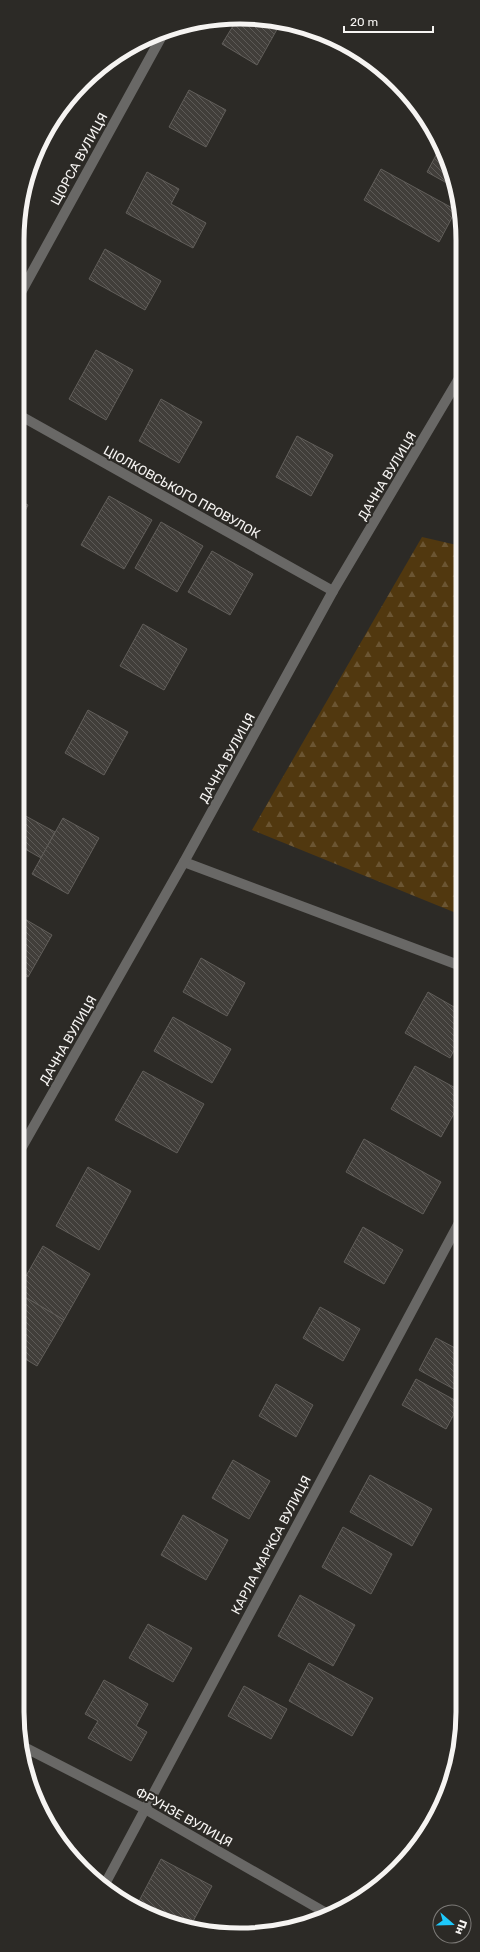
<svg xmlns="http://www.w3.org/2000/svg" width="480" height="1952" font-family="Rubik,sans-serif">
<defs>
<pattern id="forest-firs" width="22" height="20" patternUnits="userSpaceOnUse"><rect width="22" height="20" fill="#51380f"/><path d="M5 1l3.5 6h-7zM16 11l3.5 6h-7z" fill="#6b5532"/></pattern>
<pattern id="building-back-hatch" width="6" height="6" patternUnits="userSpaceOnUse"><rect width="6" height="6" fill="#413e3a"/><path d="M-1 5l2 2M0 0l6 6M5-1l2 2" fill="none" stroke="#5d5a57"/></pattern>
</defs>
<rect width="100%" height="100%" fill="#2c2a26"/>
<!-- forest -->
<polygon fill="url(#forest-firs)" points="422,537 461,546 461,915 252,830"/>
<!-- building -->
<g fill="url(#building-back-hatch)" stroke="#615e5a">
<polygon points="269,19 280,24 257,65 222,44 236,21"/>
<polygon points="189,90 226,110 206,147 169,127"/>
<polygon points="441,146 454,187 427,172"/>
<polygon points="381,169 456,210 439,242 364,200"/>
<polygon points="147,172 179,189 171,204 206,223 193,248 126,213"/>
<polygon points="105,249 161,281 145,310 89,279"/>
<polygon points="96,350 133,370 106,420 69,399"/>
<polygon points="161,399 202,422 179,463 139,441"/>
<polygon points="297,436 333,455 311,496 276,477"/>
<polygon points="109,496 152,520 124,569 81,545"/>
<polygon points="19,500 28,505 19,523"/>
<polygon points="161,522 203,546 177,592 135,568"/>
<polygon points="212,551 253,574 230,615 188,592"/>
<polygon points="143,624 187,649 164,690 120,666"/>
<polygon points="88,710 128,732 104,775 65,753"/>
<polygon points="22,814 55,832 41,858 18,845 18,820"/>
<polygon points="63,818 99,838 68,894 32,874"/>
<polygon points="18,915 52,935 28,977 18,972"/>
<polygon points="201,958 245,983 227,1016 183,992"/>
<polygon points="428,992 461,1011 461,1037 450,1058 405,1033"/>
<polygon points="173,1017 231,1049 212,1083 154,1051"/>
<polygon points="415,1066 461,1091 461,1101 441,1137 391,1109"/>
<polygon points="143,1071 204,1104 177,1153 115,1120"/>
<polygon points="364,1139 441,1182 423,1214 346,1172"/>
<polygon points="88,1167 131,1191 99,1250 56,1226"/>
<polygon points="363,1227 403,1250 384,1284 344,1262"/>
<polygon points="43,1246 90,1274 64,1320 18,1293 18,1290"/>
<polygon points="18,1293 64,1320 37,1366 17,1354"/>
<polygon points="320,1307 360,1329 343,1361 303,1338"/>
<polygon points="436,1338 461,1351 461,1393 419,1370"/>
<polygon points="416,1379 460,1403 446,1429 402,1405"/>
<polygon points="276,1384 313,1405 296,1437 259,1416"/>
<polygon points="233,1460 270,1481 249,1519 212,1498"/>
<polygon points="370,1475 432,1509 412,1546 350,1512"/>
<polygon points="183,1515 228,1540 206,1580 161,1555"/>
<polygon points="343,1527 392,1554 371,1594 322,1567"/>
<polygon points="300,1595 355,1625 333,1666 278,1636"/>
<polygon points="148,1624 192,1648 173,1682 129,1658"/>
<polygon points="309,1663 373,1698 352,1736 289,1701"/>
<polygon points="104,1680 148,1704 136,1726 147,1732 131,1761 88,1738 98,1721 85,1714"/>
<polygon points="244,1686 287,1709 271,1739 228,1716"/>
<polygon points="70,1854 79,1860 77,1863 72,1859"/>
<polygon points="161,1859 212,1886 191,1925 168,1919 138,1903"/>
<polygon points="279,1923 286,1927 277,1928"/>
</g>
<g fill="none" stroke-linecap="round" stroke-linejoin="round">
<!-- minor -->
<g stroke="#696866" stroke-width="10">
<polyline points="19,296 163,34"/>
<polyline points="19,415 333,591"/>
<polyline points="184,862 461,966"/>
<polyline points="18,1154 184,862 333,591 461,375"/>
<polyline points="105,1884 461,1219"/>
</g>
<!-- tertiary -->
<polyline stroke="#696866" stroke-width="10" points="24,1747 145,1809 328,1914"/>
</g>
<g text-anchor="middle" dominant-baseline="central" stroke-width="4" stroke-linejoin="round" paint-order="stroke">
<!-- street labels -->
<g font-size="13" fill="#f6f4f2" stroke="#2c2a26">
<text transform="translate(79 159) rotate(-61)">ЩОРСА ВУЛИЦЯ</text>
<text transform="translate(387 476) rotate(-59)">ДАЧНА ВУЛИЦЯ</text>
<text transform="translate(182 492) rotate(29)">ЦІОЛКОВСЬКОГО ПРОВУЛОК</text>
<text transform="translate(227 758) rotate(-61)">ДАЧНА ВУЛИЦЯ</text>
<text transform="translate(68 1040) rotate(-60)">ДАЧНА ВУЛИЦЯ</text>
<text transform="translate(271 1545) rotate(-62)">КАРЛА МАРКСА ВУЛИЦЯ</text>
<text transform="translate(184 1817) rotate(29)">ФРУНЗЕ ВУЛИЦЯ</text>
</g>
</g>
<!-- crop -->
<path d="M0 0H480V1952H0ZM240 24H240A216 216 0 0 1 456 240V1712A216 216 0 0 1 240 1928H240A216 216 0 0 1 24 1712V240A216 216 0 0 1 240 24Z" fill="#2c2a26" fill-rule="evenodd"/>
<path fill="none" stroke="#f6f4f2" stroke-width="5" d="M240 24H240A216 216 0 0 1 456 240V1712A216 216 0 0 1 240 1928H240A216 216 0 0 1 24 1712V240A216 216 0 0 1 240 24Z"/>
<!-- north arrow -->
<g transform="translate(452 1924) rotate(110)"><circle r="19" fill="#2c2a26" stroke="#7d7b78"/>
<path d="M0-3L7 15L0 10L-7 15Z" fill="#1dc9fc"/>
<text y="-6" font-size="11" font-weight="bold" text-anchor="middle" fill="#f6f4f2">Пн</text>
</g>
<!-- scale -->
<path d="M344 26v6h89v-6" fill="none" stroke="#f6f4f2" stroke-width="2"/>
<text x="350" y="26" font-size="12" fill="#f6f4f2" stroke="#2c2a26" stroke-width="3" paint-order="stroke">20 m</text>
</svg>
